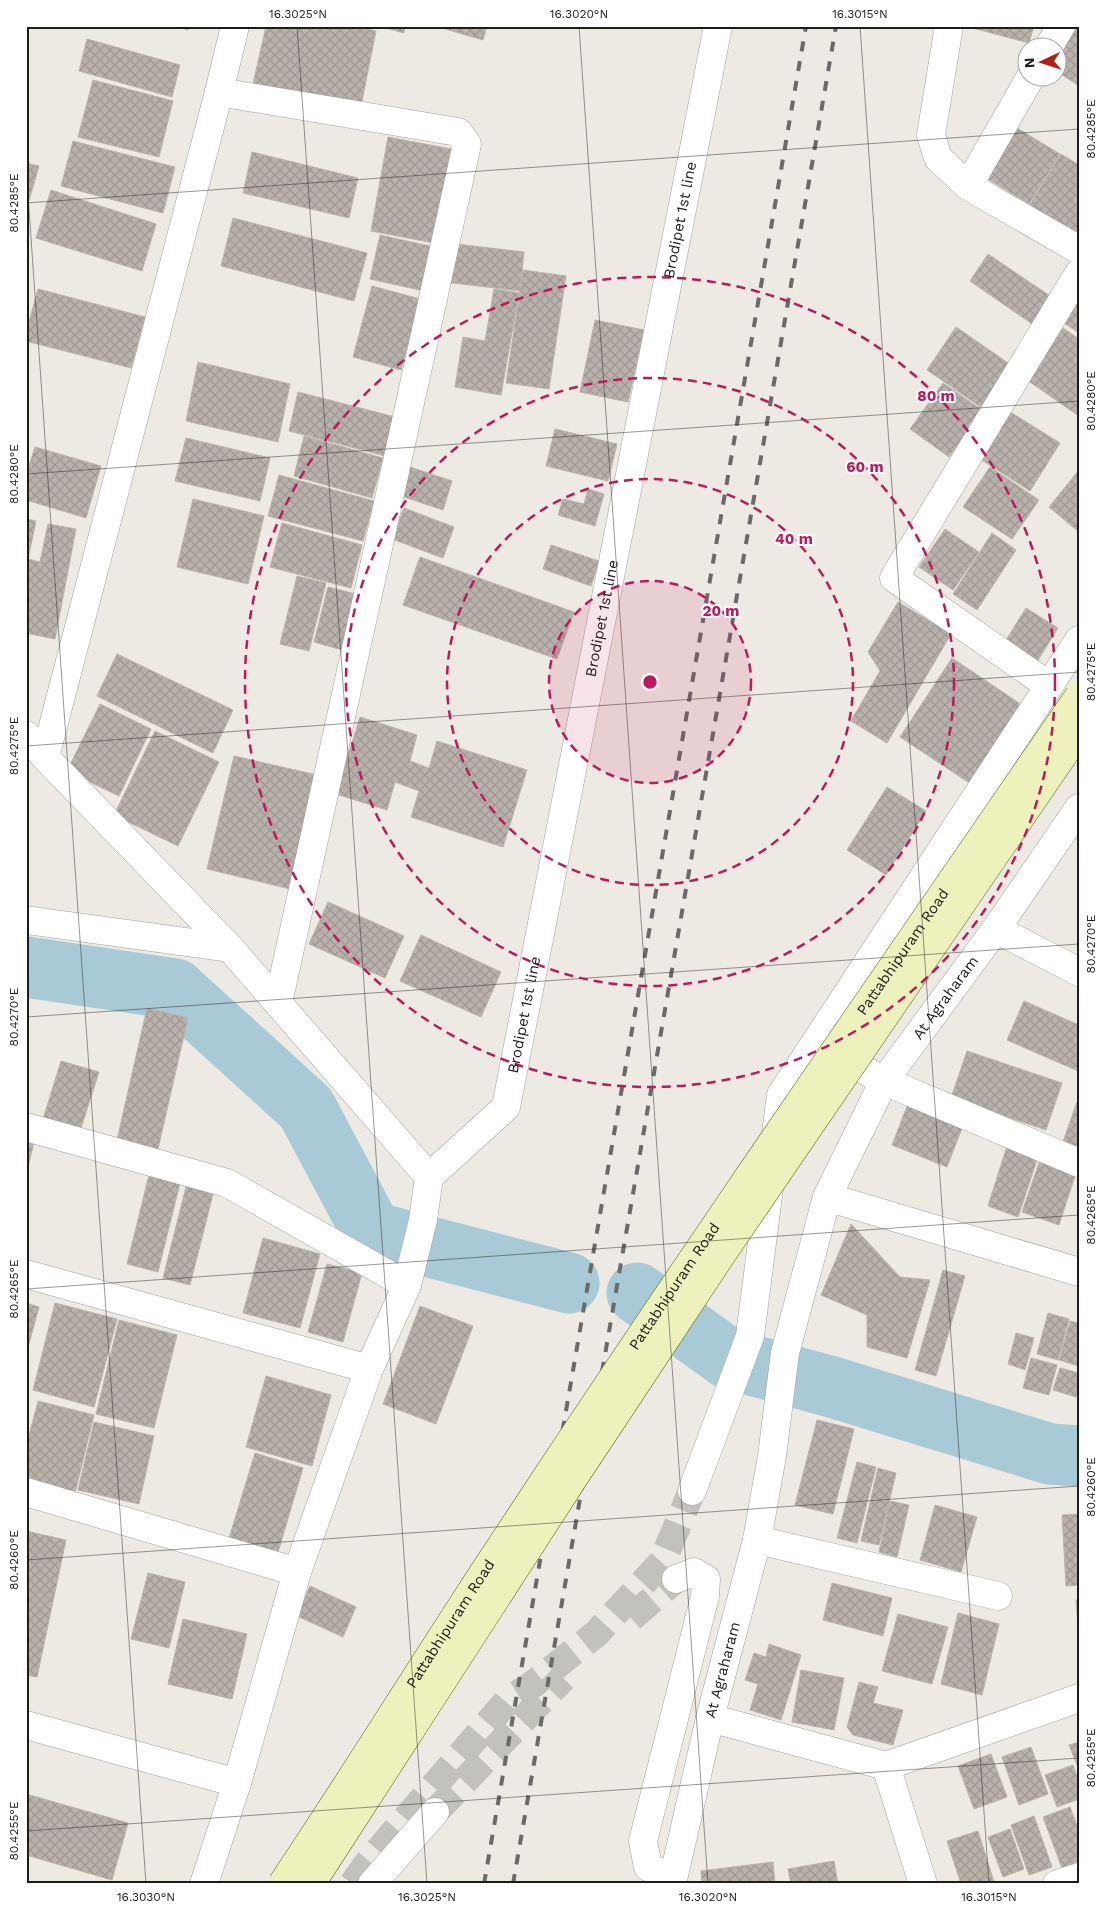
<svg xmlns="http://www.w3.org/2000/svg" width="1105" height="1910" font-family="'Work Sans',sans-serif">
<defs>
<pattern id="building-cross-hatch" width="8" height="8" patternUnits="userSpaceOnUse" patternTransform="scale(1.25)"><rect width="8" height="8" fill="#b9b2ac"/><path d="M0 0l8 8M0 8l8-8" fill="none" stroke="#9e9893"/></pattern>
</defs>
<rect width="100%" height="100%" fill="#edeae3"/>
<g fill="none" stroke-linecap="round" stroke-linejoin="round">
<!-- river -->
<g stroke="#a8c9d6" stroke-width="61">
<polyline points="26,967 175,989 306,1108 372,1232 569,1283"/>
<polyline points="637,1293 729,1359 832,1387 1050,1454 1079,1456"/>
</g>
</g>
<!-- building -->
<g fill="url(#building-cross-hatch)" stroke="#bdb2a7">
<polygon points="174,26 189,26 188,30"/>
<polygon points="266,26 355,26 376,31 360,111 252,88"/>
<polygon points="378,26 405,26 404,33"/>
<polygon points="435,26 487,26 483,40"/>
<polygon points="965,26 1034,26 1029,43"/>
<polygon points="1067,26 1079,26 1079,86 1058,72 1058,48"/>
<polygon points="87,39 180,65 172,97 79,71"/>
<polygon points="93,80 173,101 159,157 78,137"/>
<polygon points="1017,128 1060,154 1029,204 986,178"/>
<polygon points="388,137 451,149 434,243 371,231"/>
<polygon points="73,141 175,167 163,213 61,186"/>
<polygon points="252,152 358,178 349,218 243,193"/>
<polygon points="1061,154 1079,165 1079,237 1029,206"/>
<polygon points="26,163 39,166 26,211"/>
<polygon points="51,190 156,224 142,271 36,238"/>
<polygon points="233,218 367,253 354,301 221,266"/>
<polygon points="380,235 434,247 424,291 370,279"/>
<polygon points="448,243 524,252 520,291 444,282"/>
<polygon points="988,254 1053,298 1035,326 970,281"/>
<polygon points="523,270 566,276 549,389 506,383"/>
<polygon points="372,286 420,299 401,370 353,357"/>
<polygon points="38,289 145,317 131,368 26,341 26,333"/>
<polygon points="494,289 519,293 501,395 455,387 463,337 485,341"/>
<polygon points="1079,294 1079,333 1061,321"/>
<polygon points="595,320 644,330 628,402 580,392"/>
<polygon points="956,327 1011,365 982,408 927,370"/>
<polygon points="1063,328 1079,339 1079,416 1027,380"/>
<polygon points="198,362 290,384 278,442 186,421"/>
<polygon points="943,383 982,410 949,457 910,429"/>
<polygon points="298,392 399,418 389,457 289,431"/>
<polygon points="1007,410 1060,443 1030,491 977,457"/>
<polygon points="555,429 617,444 608,481 546,466"/>
<polygon points="304,436 383,458 372,498 294,476"/>
<polygon points="186,438 270,458 260,501 175,481"/>
<polygon points="35,447 101,466 86,518 26,500 26,475"/>
<polygon points="410,467 452,481 443,510 401,496"/>
<polygon points="990,467 1039,500 1012,539 963,507"/>
<polygon points="1079,470 1079,532 1049,507"/>
<polygon points="279,475 374,501 363,541 268,516"/>
<polygon points="588,489 604,494 595,526 558,515 563,499 584,504"/>
<polygon points="193,499 264,516 248,584 177,567"/>
<polygon points="404,508 454,527 443,558 392,539"/>
<polygon points="26,519 36,521 28,559 40,562 48,524 76,529 55,639 26,633"/>
<polygon points="282,523 362,545 351,588 270,567"/>
<polygon points="945,529 979,552 953,590 919,567"/>
<polygon points="992,533 1016,550 977,610 953,594"/>
<polygon points="551,545 599,561 591,586 543,569"/>
<polygon points="420,557 574,612 557,659 403,605"/>
<polygon points="297,576 326,583 309,651 280,644"/>
<polygon points="328,587 360,595 346,651 314,642"/>
<polygon points="898,602 951,634 887,743 851,721 880,671 868,652"/>
<polygon points="1026,608 1058,628 1035,665 1003,645"/>
<polygon points="117,654 233,710 213,753 97,696"/>
<polygon points="952,658 1028,709 977,788 900,737"/>
<polygon points="100,704 151,729 119,796 67,771"/>
<polygon points="360,717 417,735 410,761 429,768 437,741 527,770 503,847 411,817 419,791 395,782 387,810 336,794"/>
<polygon points="155,731 219,762 178,846 114,815"/>
<polygon points="234,756 317,775 290,889 207,869"/>
<polygon points="887,787 926,811 886,875 847,850"/>
<polygon points="328,902 404,936 385,978 309,944"/>
<polygon points="421,935 501,972 481,1017 400,981"/>
<polygon points="1024,1001 1079,1025 1078,1071 1007,1040"/>
<polygon points="147,1008 188,1018 158,1149 117,1140"/>
<polygon points="967,1051 1062,1083 1046,1130 951,1098"/>
<polygon points="61,1061 99,1072 80,1131 43,1119"/>
<polygon points="1078,1099 1079,1100 1079,1147 1063,1142"/>
<polygon points="909,1101 964,1123 947,1167 892,1145"/>
<polygon points="26,1136 35,1138 26,1175"/>
<polygon points="1008,1143 1039,1154 1018,1217 988,1206"/>
<polygon points="1041,1157 1077,1170 1059,1225 1022,1212"/>
<polygon points="151,1167 182,1175 158,1272 127,1264"/>
<polygon points="187,1183 214,1190 190,1285 163,1278"/>
<polygon points="851,1224 900,1277 930,1280 907,1358 867,1347 867,1315 821,1295"/>
<polygon points="263,1238 320,1254 300,1328 243,1313"/>
<polygon points="327,1264 362,1273 343,1342 308,1332"/>
<polygon points="943,1270 965,1276 936,1376 915,1370"/>
<polygon points="26,1303 39,1307 26,1355"/>
<polygon points="55,1303 117,1319 94,1407 33,1390"/>
<polygon points="420,1306 473,1326 436,1424 383,1404"/>
<polygon points="1048,1313 1069,1319 1058,1360 1037,1354"/>
<polygon points="119,1320 177,1335 154,1428 96,1414"/>
<polygon points="1070,1321 1079,1323 1079,1366 1059,1360"/>
<polygon points="1016,1333 1034,1338 1025,1370 1008,1364"/>
<polygon points="1031,1358 1057,1365 1049,1395 1023,1388"/>
<polygon points="1060,1368 1079,1373 1079,1386 1076,1397 1053,1390"/>
<polygon points="266,1376 331,1395 312,1466 246,1447"/>
<polygon points="38,1401 94,1415 75,1493 26,1481 26,1447"/>
<polygon points="817,1420 854,1429 833,1514 795,1505"/>
<polygon points="94,1422 154,1436 139,1504 78,1490"/>
<polygon points="255,1453 303,1468 276,1559 227,1545"/>
<polygon points="857,1462 876,1467 857,1543 837,1538"/>
<polygon points="878,1468 896,1473 879,1545 861,1541"/>
<polygon points="890,1501 909,1505 897,1557 879,1552"/>
<polygon points="935,1505 977,1517 961,1572 920,1560"/>
<polygon points="1079,1514 1079,1585 1066,1586 1062,1515"/>
<polygon points="26,1531 66,1540 37,1677 26,1675"/>
<polygon points="148,1573 185,1582 169,1648 131,1639"/>
<polygon points="832,1583 892,1598 883,1636 823,1620"/>
<polygon points="310,1586 356,1607 343,1637 297,1616"/>
<polygon points="1079,1599 1079,1637 1076,1600"/>
<polygon points="958,1613 999,1624 982,1695 941,1684"/>
<polygon points="898,1614 948,1627 932,1684 882,1671"/>
<polygon points="183,1619 247,1634 232,1699 168,1684"/>
<polygon points="769,1644 801,1655 781,1720 750,1710 758,1684 745,1680 754,1653 766,1657"/>
<polygon points="801,1670 844,1678 834,1730 792,1722"/>
<polygon points="859,1682 878,1687 873,1703 903,1710 893,1745 853,1735 847,1727"/>
<polygon points="1079,1742 1079,1770 1069,1745"/>
<polygon points="1031,1747 1048,1794 1019,1805 1002,1757"/>
<polygon points="991,1754 1007,1797 974,1809 958,1766"/>
<polygon points="1073,1765 1079,1781 1079,1799 1057,1807 1045,1775"/>
<polygon points="26,1794 128,1823 112,1880 26,1855"/>
<polygon points="1070,1807 1079,1831 1079,1861 1062,1868 1043,1817"/>
<polygon points="1034,1816 1052,1867 1029,1875 1011,1825"/>
<polygon points="1010,1829 1024,1869 1003,1877 988,1837"/>
<polygon points="978,1831 994,1882 989,1884 961,1884 947,1841"/>
<polygon points="834,1861 838,1884 791,1884 788,1869"/>
<polygon points="773,1862 775,1884 702,1884 701,1871"/>
</g>
<g fill="none" stroke-linecap="round" stroke-linejoin="round">
<!-- street-tunnel -->
<g stroke="#c3c1bb" stroke-width="28" stroke-dasharray="28 14" stroke-linecap="butt">
<polyline points="631,1618 676,1579"/>
<polyline points="435,1812 563,1678"/>
<polyline points="353,1884 367,1864 508,1700 532,1685 597,1633 662,1562 692,1491"/>
</g>
<!-- street casing -->
<g stroke="#a0a0a0" stroke-width="29">
<g id="street">
<polyline points="949,26 931,135 938,158 968,186"/>
<polyline points="1048,48 1061,26"/>
<polyline points="1030,78 968,186 1079,250"/>
<polyline points="219,92 458,132 467,144 278,1003"/>
<polyline points="1048,685 894,578 1079,273"/>
<polyline points="26,735 45,757 230,948 429,1177 423,1220 407,1285 369,1369 297,1572 237,1783 204,1884"/>
<polyline points="45,757 219,92 235,26"/>
<polyline points="26,920 230,948"/>
<polyline points="996,929 1079,972"/>
<polyline points="832,1052 884,1081 1079,1163"/>
<polyline points="26,1127 227,1183 407,1285"/>
<path id="s1" d="M 429,1177 L 506,1107 L 718,26"/>
<polyline points="827,1197 1079,1272"/>
<polyline points="26,1274 369,1369"/>
<polyline points="692,1491 750,1336 781,1095 1079,640"/>
<polyline points="26,1492 297,1572"/>
<polyline points="757,1540 998,1596"/>
<polyline points="710,1718 886,1766 923,1884"/>
<polyline points="26,1725 237,1783"/>
<polyline points="886,1766 1079,1698"/>
<polyline points="673,1878 648,1867 643,1841 705,1596 706,1579 694,1572 676,1579"/>
<polyline points="372,1884 435,1812"/>
<path id="s2" d="M 672,1884 L 710,1718 L 757,1540 L 772,1456 L 785,1353 L 827,1197 L 884,1081 L 996,929 L 1079,808"/>
<polyline points="1057,1884 1079,1877"/>
</g>
</g>
<!-- street -->
<use href="#street" stroke="#fff" stroke-width="28"/>
<!-- rail -->
<g stroke="#6a6a6a" stroke-width="4" stroke-dasharray="10 10" stroke-linecap="butt">
<polyline points="484,1884 806,26"/>
<polyline points="513,1884 836,26"/>
</g>
<!-- secondary-bridge casing -->
<g stroke="#596710" stroke-width="29" stroke-linecap="butt">
<g id="secondary-bridge">
<path id="s3" d="M 282,1884 C 357,1772 427,1658 501,1546 C 689,1260 885,978 1079,696"/>
<polyline points="311,1884 573,1479 724,1251 1079,732"/>
</g>
</g>
<!-- secondary-bridge -->
<use href="#secondary-bridge" stroke="#edf2bc" stroke-width="28"/>
</g>
<!-- ticks -->
<path fill="none" stroke="#1c1c1c" stroke-width="1" stroke-opacity="0.45" d="M 297,26 L 427,1884M 579,26 L 708,1884M 860,26 L 989,1884M 26,166 L 146,1884M 26,203 L 1079,129M 26,474 L 1079,401M 26,746 L 1079,672M 26,1017 L 1079,944M 26,1289 L 1079,1215M 26,1560 L 1079,1486M 26,1831 L 1079,1758"/>
<!-- distance rings -->
<circle cx="650" cy="682" r="101" fill="#c2185b" fill-opacity=".12"/>
<g fill="none" stroke="#c2185b" stroke-width="2.5" stroke-dasharray="9 6">
<circle cx="650" cy="682" r="101"/>
<circle cx="650" cy="682" r="203"/>
<circle cx="650" cy="682" r="304"/>
<circle cx="650" cy="682" r="405"/>
</g>
<g text-anchor="middle" dominant-baseline="central" stroke-width="4" stroke-linejoin="round" paint-order="stroke">
<!-- street labels -->
<g font-size="15" fill="#1c1c1c" stroke="#fff">
<text stroke="none"><textPath href="#s1" startOffset="1008">Brodipet 1st line</textPath></text>
<text stroke="none"><textPath href="#s1" startOffset="602">Brodipet 1st line</textPath></text>
<text stroke="none"><textPath href="#s3" startOffset="1120">Pattabhipuram Road</textPath></text>
<text stroke="none"><textPath href="#s2" startOffset="938">At Agraharam</textPath></text>
<text stroke="none"><textPath href="#s1" startOffset="198">Brodipet 1st line</textPath></text>
<text stroke="none"><textPath href="#s3" startOffset="715">Pattabhipuram Road</textPath></text>
<text stroke="none"><textPath href="#s3" startOffset="310">Pattabhipuram Road</textPath></text>
<text stroke="none"><textPath href="#s2" startOffset="220">At Agraharam</textPath></text>
</g>
</g>
<circle cx="650" cy="682" r="8" fill="#c2185b" stroke="#fff" stroke-width="2.5"/>
<g font-size="15" text-anchor="middle" font-weight="bold" fill="#c2185b" stroke="#fff" stroke-width="4" stroke-linejoin="round" paint-order="stroke">
<text x="936" y="401">80 m</text>
<text x="865" y="472">60 m</text>
<text x="794" y="544">40 m</text>
<text x="721" y="616">20 m</text>
</g>
<!-- border -->
<rect width="1105" height="1910" fill="none" stroke="#ffffff" stroke-width="55"/>
<!-- north arrow -->
<g transform="translate(1042 62) rotate(266)"><circle r="24" fill="#ffffff" stroke="#a4a4a4"/>
<path d="M0-4L9 19L0 12L-9 19Z" fill="#b51d14"/>
<text y="-8" font-size="14" font-weight="bold" text-anchor="middle" fill="#1c1c1c">N</text>
</g>
<rect x="28" y="28" width="1050" height="1854" fill="none" stroke="#1c1c1c" stroke-width="2"/>
<g font-size="12" text-anchor="middle" fill="#1c1c1c">
<text x="298" y="18">16.3025°N</text>
<text x="579" y="18">16.3020°N</text>
<text x="860" y="18">16.3015°N</text>
<text transform="translate(1091 129) rotate(-90)" y="4">80.4285°E</text>
<text transform="translate(14 203) rotate(-90)" y="4">80.4285°E</text>
<text transform="translate(1091 401) rotate(-90)" y="4">80.4280°E</text>
<text transform="translate(14 474) rotate(-90)" y="4">80.4280°E</text>
<text transform="translate(1091 672) rotate(-90)" y="4">80.4275°E</text>
<text transform="translate(14 746) rotate(-90)" y="4">80.4275°E</text>
<text transform="translate(1091 944) rotate(-90)" y="4">80.4270°E</text>
<text transform="translate(14 1017) rotate(-90)" y="4">80.4270°E</text>
<text transform="translate(1091 1215) rotate(-90)" y="4">80.4265°E</text>
<text transform="translate(14 1289) rotate(-90)" y="4">80.4265°E</text>
<text transform="translate(1091 1487) rotate(-90)" y="4">80.4260°E</text>
<text transform="translate(14 1560) rotate(-90)" y="4">80.4260°E</text>
<text transform="translate(1091 1758) rotate(-90)" y="4">80.4255°E</text>
<text transform="translate(14 1831) rotate(-90)" y="4">80.4255°E</text>
<text x="146" y="1901">16.3030°N</text>
<text x="427" y="1901">16.3025°N</text>
<text x="708" y="1901">16.3020°N</text>
<text x="989" y="1901">16.3015°N</text>
</g>
</svg>
